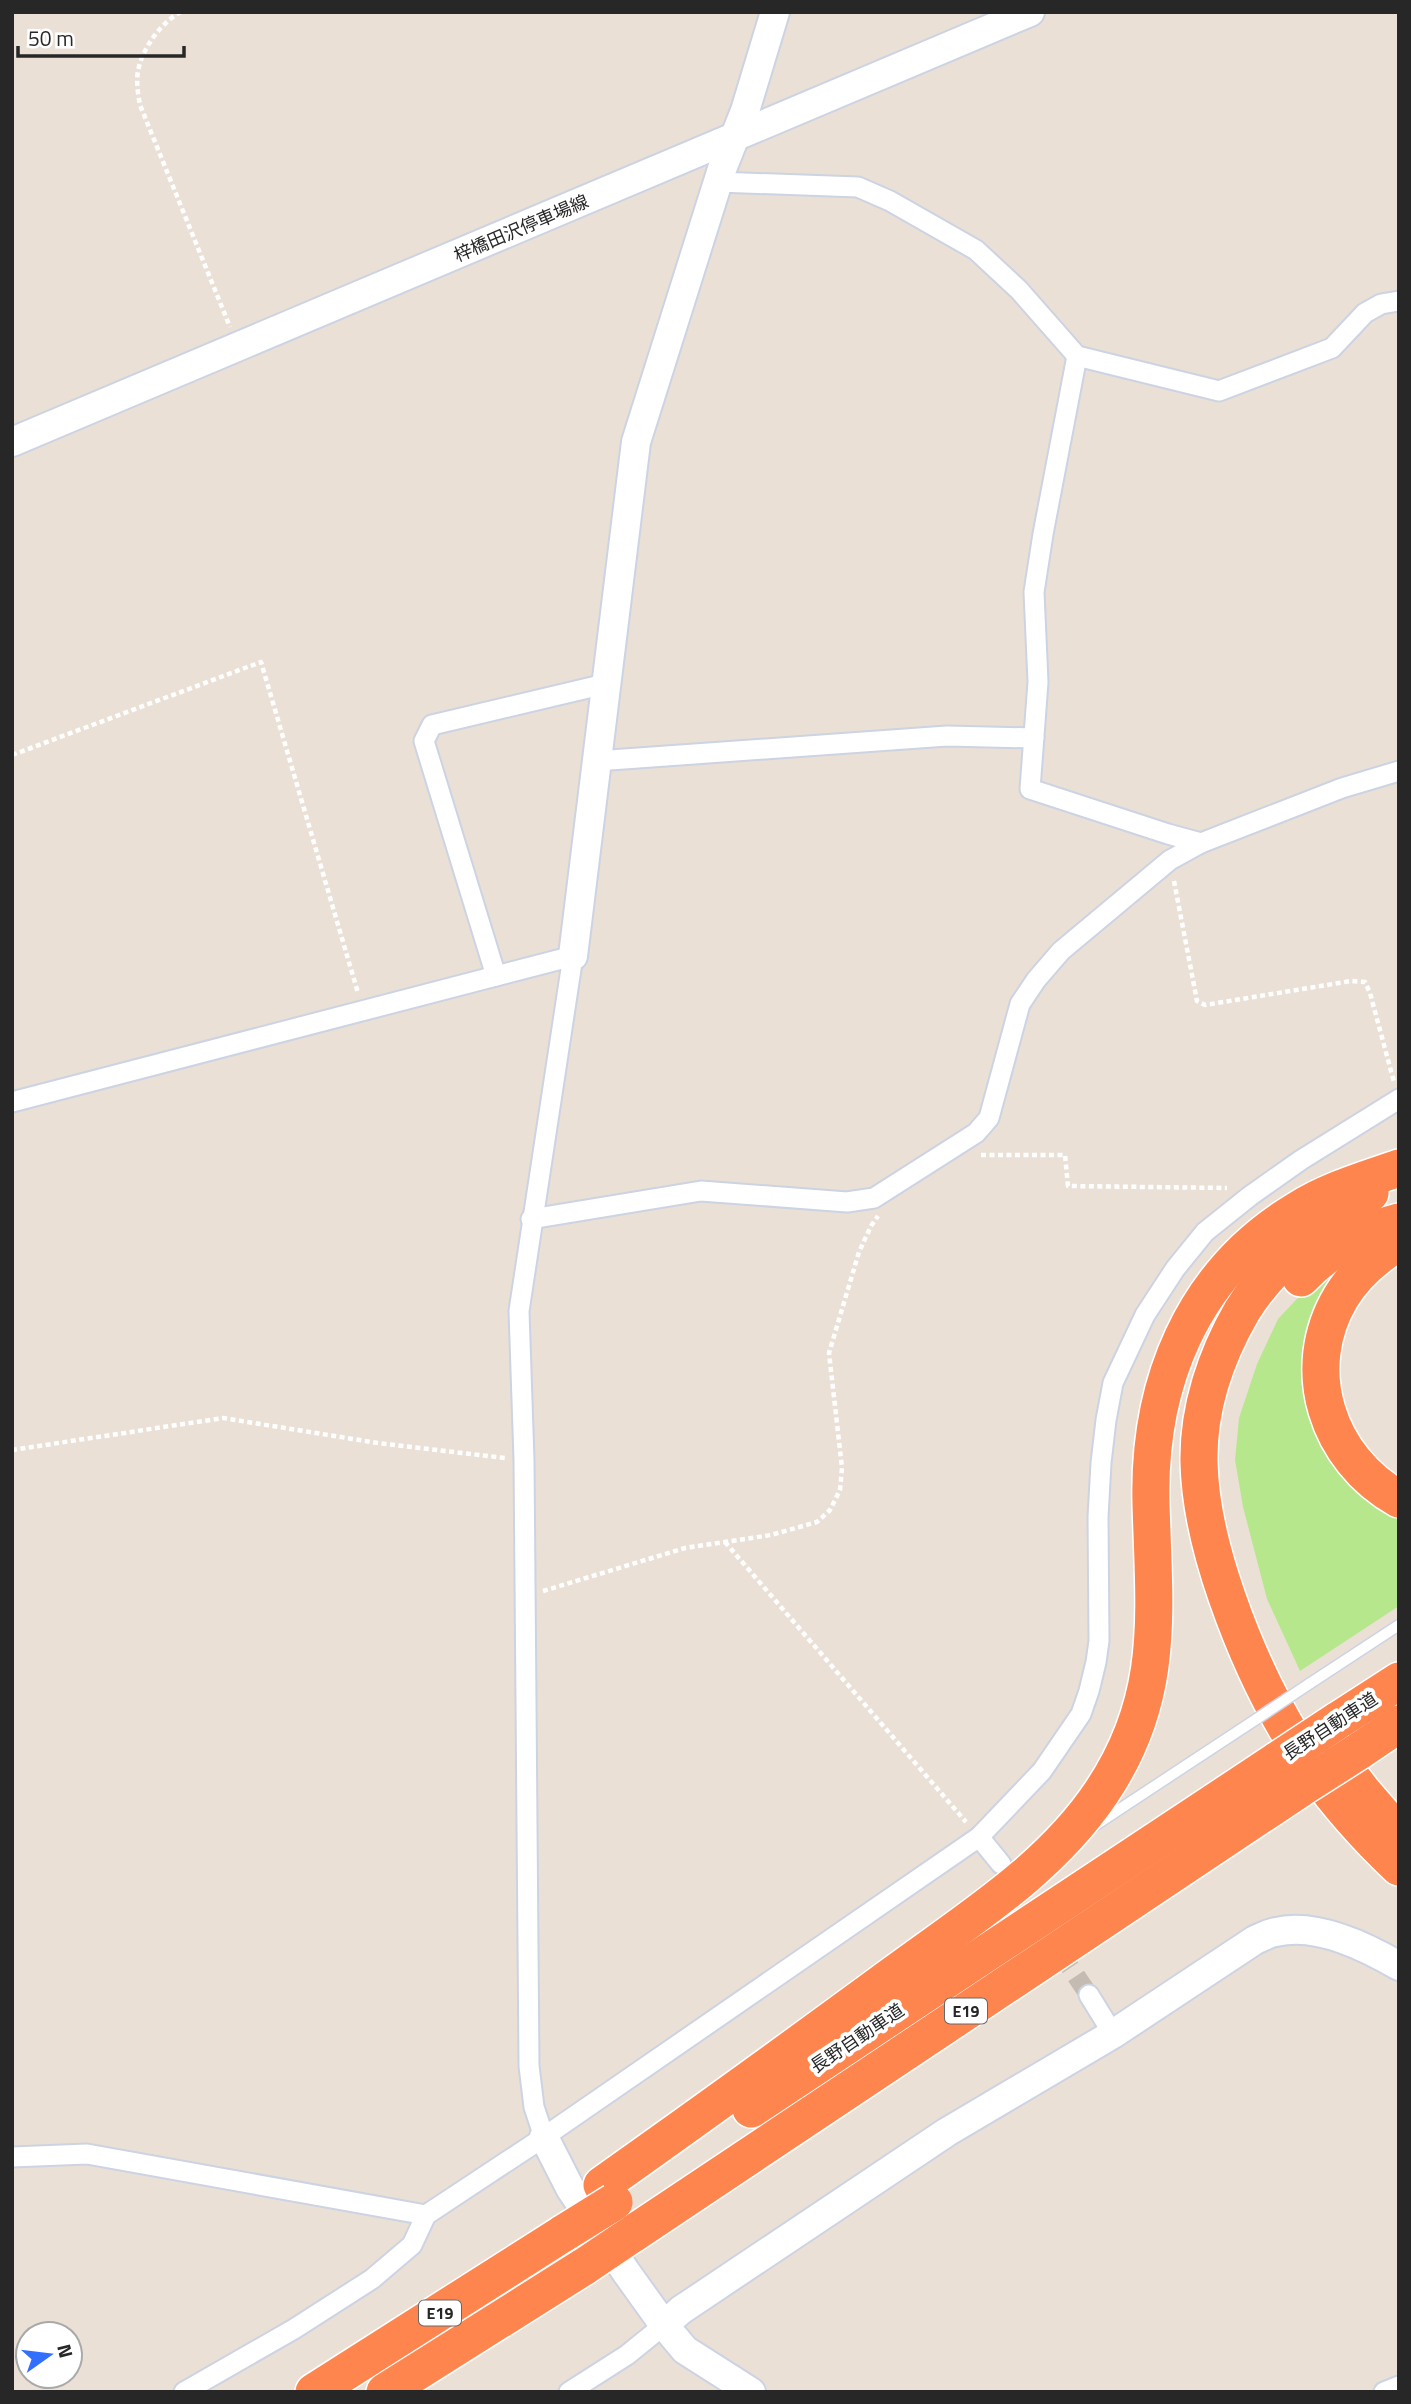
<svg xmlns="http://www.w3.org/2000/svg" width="1411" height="2404" font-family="'Titillium Web','Noto Sans JP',sans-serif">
<rect width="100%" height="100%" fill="#ebe0d6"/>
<!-- green -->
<polygon fill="#b7e78d" points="1324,1270 1335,1283 1308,1346 1399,1512 1399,1606 1300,1671 1267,1599 1243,1507 1235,1460 1239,1418 1257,1364 1278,1319"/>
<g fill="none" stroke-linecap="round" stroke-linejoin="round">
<!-- street-tunnel -->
<polyline stroke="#c4bbb3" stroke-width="19" stroke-dasharray="19 10" stroke-linecap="butt" points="1011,1880 1089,1995"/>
<!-- lane casing -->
<g stroke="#ccd3e2" stroke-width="13">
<g id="lane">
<polyline points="1309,1684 1399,1625"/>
<polyline points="1094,1826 1258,1718"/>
</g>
</g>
<!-- street casing -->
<g stroke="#ccd3e2" stroke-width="23">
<g id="street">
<polyline points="718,182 858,187 890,201 976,250 1019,290 1077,356 1219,391 1332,348 1365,313 1381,304 1399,301"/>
<polyline points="1077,356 1043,534 1034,592 1038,682 1030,789 1168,834 1201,843"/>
<polyline points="596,761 947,736 1034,738"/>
<polyline points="496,976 424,741 432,725 605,684"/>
<polyline points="12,1102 573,956 519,1311 524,1460 529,2066 534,2107 544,2137"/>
<polyline points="531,1219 701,1191 847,1202 874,1198 976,1133 989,1118 1020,1004 1036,980 1061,951 1170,860 1201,843 1342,788 1399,771"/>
<polyline points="979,1837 1001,1864"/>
<polyline points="1089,1995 1113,2034"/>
<polyline points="12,2157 87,2154 426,2215"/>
<polyline points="184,2392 294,2329 372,2279 412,2245 426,2215 544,2137 979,1837 1042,1771 1081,1714 1089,1691 1096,1662 1099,1641 1098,1517 1101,1463 1106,1420 1113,1383 1145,1315 1175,1269 1205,1232 1250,1196 1301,1160 1399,1099"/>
<polyline points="569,2392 627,2355 664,2325"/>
<polyline points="1384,2392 1399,2386"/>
</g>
</g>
<!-- secondary casing -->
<g stroke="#ccd3e2" stroke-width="32">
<g id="secondary">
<polyline points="12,442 1030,12"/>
<polyline points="573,956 636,442 722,169 745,111 775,12"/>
<polyline points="544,2137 570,2188 626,2272 664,2325 685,2350 751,2392"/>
<path d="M 664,2325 L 681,2310 L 947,2132 L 1113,2034 L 1255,1940 C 1262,1937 1269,1933 1276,1932 C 1316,1922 1365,1946 1399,1966"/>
</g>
</g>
<!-- highway casing -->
<g stroke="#fff" stroke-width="40">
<g id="highway">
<path d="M 1370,1193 C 1323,1227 1273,1260 1242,1311 C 1216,1356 1198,1409 1199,1462 C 1200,1508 1212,1554 1227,1597 C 1265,1706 1315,1788 1399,1867"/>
<path d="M 1399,1242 C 1376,1256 1355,1274 1341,1297 C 1298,1369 1327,1459 1399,1499"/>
<path d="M 1301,1278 C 1327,1250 1361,1232 1399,1222"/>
<polyline points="1337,1721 1399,1681"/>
<polyline points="1322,1739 1362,1791 1399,1834"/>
<polyline points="1359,1751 1399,1724"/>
<polyline points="751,2109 1278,1760"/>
<path d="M 602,2185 C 701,2115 799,2044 897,1972 C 969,1919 1050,1869 1101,1793 C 1166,1697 1154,1613 1151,1503 C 1148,1385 1191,1275 1296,1211 C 1327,1191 1364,1180 1399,1168"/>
<polyline points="631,2235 1301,1788"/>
<polyline points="314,2392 564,2233"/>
<polyline points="385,2392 585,2266"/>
</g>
</g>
<!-- path -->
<g stroke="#fff" stroke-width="4.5" stroke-dasharray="5 3.5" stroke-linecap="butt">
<path d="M 181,12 C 161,22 142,49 138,71 C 136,82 138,94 140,105 L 230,327"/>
<polyline points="12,755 261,662 358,993"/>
<polyline points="1174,881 1197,1001 1205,1005 1351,981 1365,982 1370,993 1394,1082"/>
<polyline points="981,1155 1065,1155 1068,1186 1227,1188"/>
<polyline points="12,1450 223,1418 378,1443 505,1458"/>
<polyline points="725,1542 966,1822"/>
<polyline points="543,1591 685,1548 771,1535 817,1522 830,1510 840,1490 842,1468 829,1353 859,1252 871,1226 878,1216"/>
</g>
<!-- lane -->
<use href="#lane" stroke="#fff" stroke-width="10"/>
<!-- street -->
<use href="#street" stroke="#fff" stroke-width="19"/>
<!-- secondary -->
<use href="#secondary" stroke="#fff" stroke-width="28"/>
<!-- highway -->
<use href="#highway" stroke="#ff854e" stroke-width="37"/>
<!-- lane-bridge casing -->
<g stroke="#ccd3e2" stroke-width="13" stroke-linecap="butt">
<polyline id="lane-bridge" points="1258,1718 1309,1684"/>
</g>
<!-- highway-bridge casing -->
<g stroke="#fff" stroke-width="40" stroke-linecap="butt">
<g id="highway-bridge">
<polyline points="1278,1760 1337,1721"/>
<polyline points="1301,1788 1359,1751"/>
<polyline points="564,2233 614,2202"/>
<polyline points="585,2266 631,2235"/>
</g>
</g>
<!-- lane-bridge -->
<use href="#lane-bridge" stroke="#fff" stroke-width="10"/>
<!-- highway-bridge -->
<use href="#highway-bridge" stroke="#ff854e" stroke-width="37"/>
</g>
<g text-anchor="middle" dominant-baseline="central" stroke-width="7" stroke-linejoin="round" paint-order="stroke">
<!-- shield labels -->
<g fill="#fff" stroke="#686868" stroke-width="2">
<rect x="945" y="1998.5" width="42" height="25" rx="5"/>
<rect x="419" y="2300.5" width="42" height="25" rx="5"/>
</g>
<g font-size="16" font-weight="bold" fill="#272727">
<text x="966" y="2011">E19</text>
<text x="440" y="2313">E19</text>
</g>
<!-- street labels -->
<g font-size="18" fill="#272727" stroke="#fff">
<text transform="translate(521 228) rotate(-23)">梓橋田沢停車場線</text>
<text transform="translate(1330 1726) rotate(-33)">長野自動車道</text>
<text transform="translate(857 2038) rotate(-34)">長野自動車道</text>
</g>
</g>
<!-- border -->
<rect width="1411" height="2404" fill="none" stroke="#272727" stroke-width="28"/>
<!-- north arrow -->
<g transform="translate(49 2355) rotate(76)"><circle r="33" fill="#ffffff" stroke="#a9a9a9" stroke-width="2"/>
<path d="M0-5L12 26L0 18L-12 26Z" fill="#306fff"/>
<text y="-10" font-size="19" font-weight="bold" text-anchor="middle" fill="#272727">N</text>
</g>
<!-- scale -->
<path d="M18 46v10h166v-10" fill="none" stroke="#272727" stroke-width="3.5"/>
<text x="28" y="46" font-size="21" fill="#272727" stroke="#ffffff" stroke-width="5" paint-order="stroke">50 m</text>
</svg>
